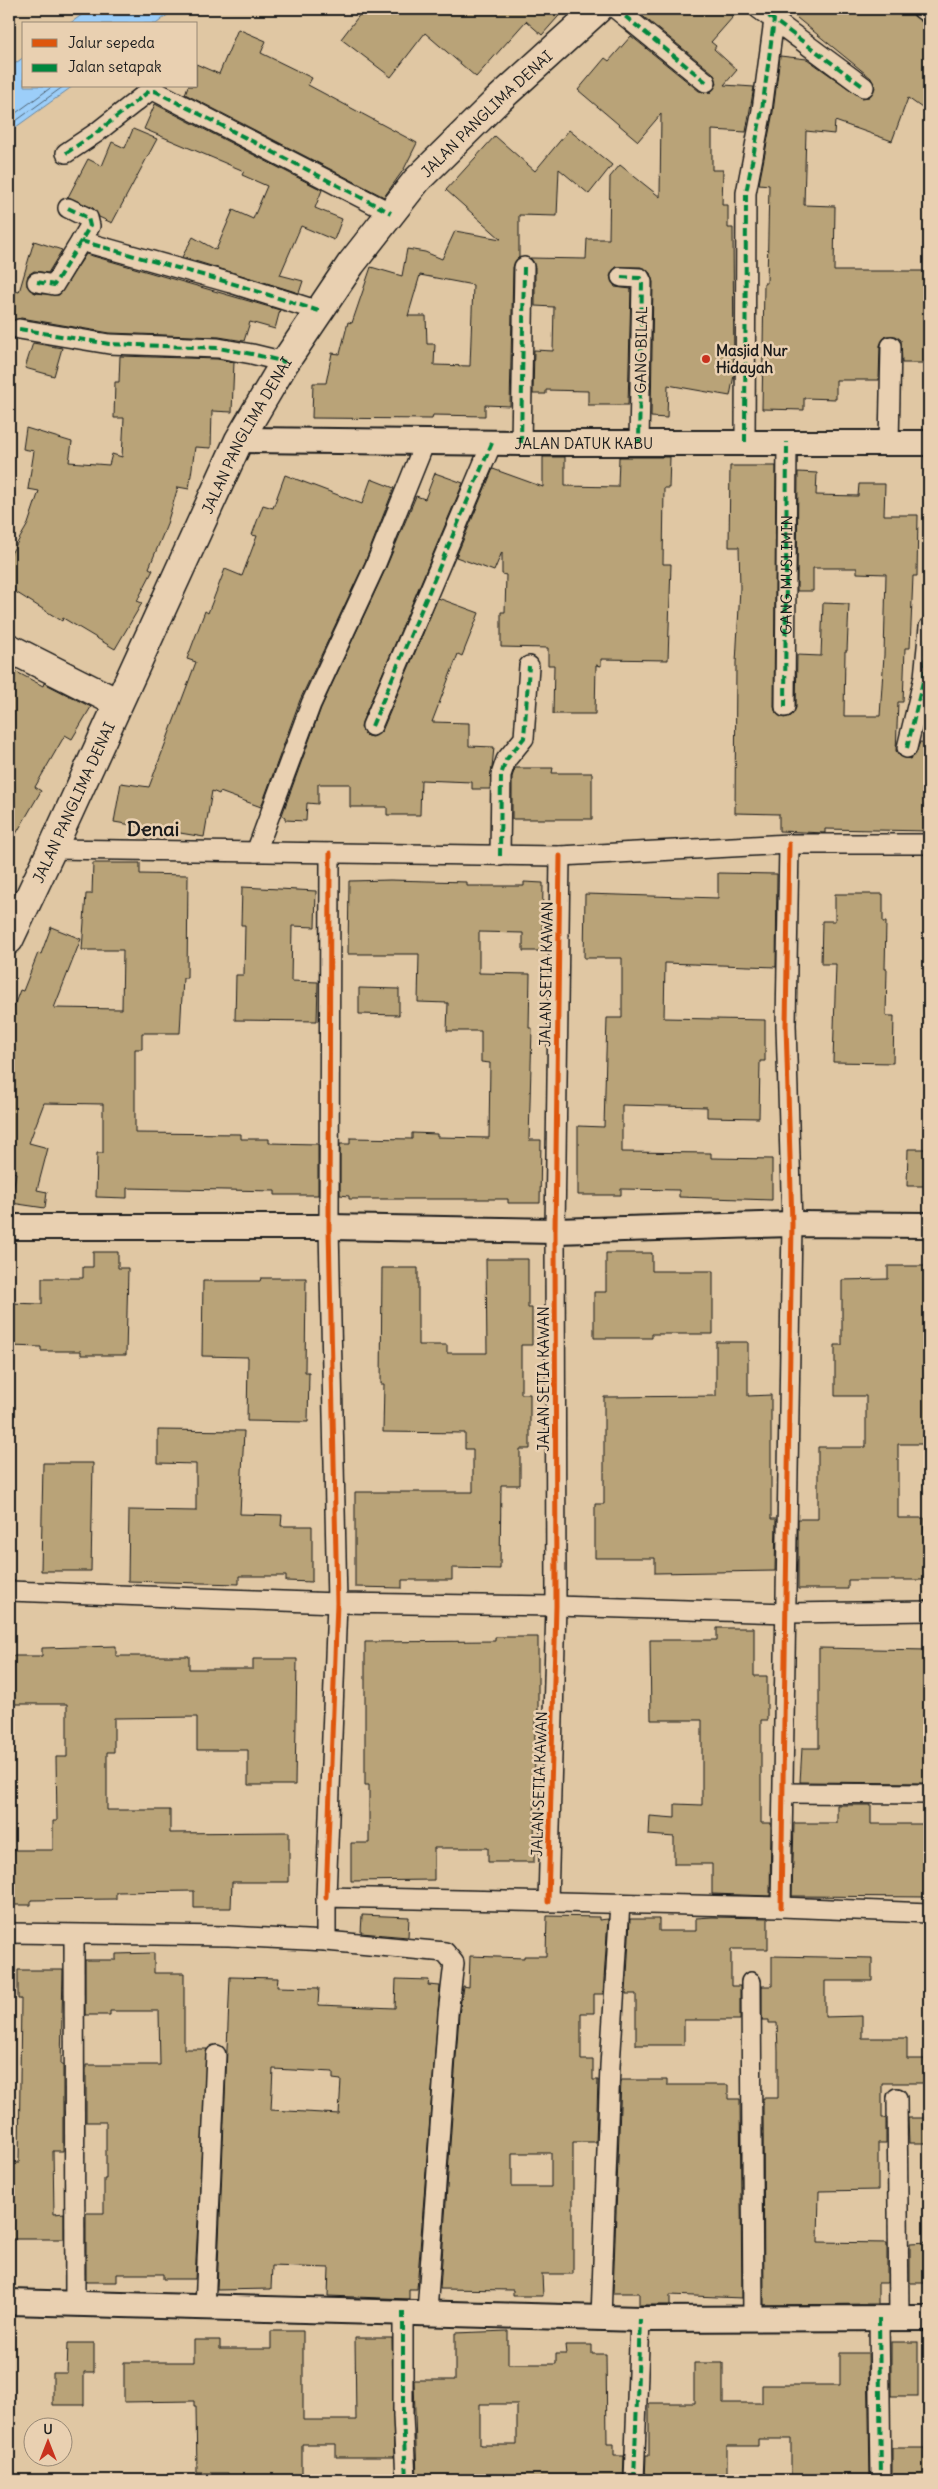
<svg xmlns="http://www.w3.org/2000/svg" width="938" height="2489" font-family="Delius,sans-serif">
<rect width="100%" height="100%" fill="#e0c7a3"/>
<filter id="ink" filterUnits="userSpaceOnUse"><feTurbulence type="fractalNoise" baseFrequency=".02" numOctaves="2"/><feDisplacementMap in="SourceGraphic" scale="10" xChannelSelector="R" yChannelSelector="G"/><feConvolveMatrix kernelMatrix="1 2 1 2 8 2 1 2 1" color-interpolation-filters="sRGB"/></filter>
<g filter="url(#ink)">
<!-- water -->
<g fill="#9ccef9" stroke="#6987a1">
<polygon points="90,9 175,9 156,24 69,24"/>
<polygon points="24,57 24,86 73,86 9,132 9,68"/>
</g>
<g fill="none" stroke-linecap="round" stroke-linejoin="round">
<!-- shore -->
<g stroke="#4f6374" stroke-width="1">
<polyline points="9,118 53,86"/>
<polyline points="9,126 64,86"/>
</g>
</g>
<!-- building -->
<g fill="#b9a378" stroke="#1c1c1c" fill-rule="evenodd">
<polygon points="364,9 565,9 542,35 526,21 476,77 425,33 391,77 341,39"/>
<polygon points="634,9 740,9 711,42 716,46 714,49 737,70 724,85 754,87 746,132 712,130 712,170 723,170 722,205 728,205 728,228 733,228 734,375 730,396 668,385 667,418 651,417 653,282 650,273 641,267 616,267 610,276 615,287 631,289 628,405 588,405 588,391 546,390 546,394 533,394 534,350 553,351 554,307 535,306 535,267 530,258 586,259 587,239 609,239 610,177 620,165 660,197 661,114 638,141 578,90 605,58 609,61 631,36 699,91 710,93 717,84 713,73"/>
<polygon points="786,9 906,9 929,27 929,113 908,98 892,141 835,121 834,134 806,131 804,205 835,206 834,271 929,271 929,363 902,363 901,340 896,336 886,336 880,345 879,380 836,380 836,399 804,398 804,410 762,409 764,283 767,283 769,185 759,184 773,112 780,56 807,59 862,98 869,97 875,88 871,78"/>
<polygon points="238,29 266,41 261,53 312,78 308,85 417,143 404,169 384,197 185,94 188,86 196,86 196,64 219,74"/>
<polygon points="155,104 322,190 315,208 342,219 334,240 301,226 280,275 303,281 299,293 182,257 193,237 216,250 233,210 253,219 267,186 242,175 244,171 144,129"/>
<polygon points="133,129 157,139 112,223 99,217 93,208 68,197 88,159 102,166 112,142 125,148"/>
<path d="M 569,130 L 612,165 L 589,194 L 559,169 L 557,216 L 519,215 L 519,257 L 513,267 L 510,406 L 485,405 L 485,416 L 433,415 L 432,419 L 312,418 L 313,383 L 326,383 L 332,353 L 340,354 L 348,322 L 352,323 L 371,267 L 402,276 L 407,249 L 425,252 L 442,259 L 455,231 L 501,239 L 446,190 L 495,136 L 535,171 ZM 420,275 L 473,285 L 470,366 L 434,365 L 435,344 L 427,344 L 426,316 L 408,316 Z"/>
<polygon points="34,241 62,250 48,273 34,271 28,275 27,286 35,293 59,295 86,254 280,310 275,329 250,322 244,341 219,337 110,333 21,318 10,322 15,291 19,292"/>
<polygon points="33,343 62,348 54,376 25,368"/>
<polygon points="120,356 217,359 234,362 232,412 212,411 211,448 195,447 189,489 178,487 166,527 149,568 153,570 137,601 142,603 115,649 63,618 62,621 9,588 9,557 28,524 39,491 28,489 34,451 23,449 26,428 72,442 69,462 109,465 112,454 122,457 124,418 114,418 115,382 119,382"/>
<polygon points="543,457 565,457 565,486 618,487 619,457 670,457 669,488 664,488 663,564 671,564 668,660 601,659 601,666 596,665 595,714 553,714 554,665 548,665 548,648 501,647 501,612 505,612 506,575 502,574 502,552 494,571 456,557 493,469 543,487"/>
<polygon points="730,466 776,466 774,707 776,713 784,718 791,716 796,708 797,655 821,656 823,603 849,604 847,651 845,651 844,716 880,716 884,655 886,574 857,573 857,568 813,568 813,591 797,591 798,472 817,473 816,495 858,496 859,484 885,484 884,515 918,515 917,576 913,576 910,648 905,648 903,702 898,702 896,751 900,756 910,759 915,755 920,742 929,743 928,831 825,829 825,833 779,831 779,814 735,813 736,663 740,588 739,547 729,547"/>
<polygon points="435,473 463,483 362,722 361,728 367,736 373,737 382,731 438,598 479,613 462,656 458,654 432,722 469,723 469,746 494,747 490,789 472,789 472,782 421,780 420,815 387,815 387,807 350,807 350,784 318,784 318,804 307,803 306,821 285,820 285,817 282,815 321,708 385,570 416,496 425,499"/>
<polygon points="285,475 362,504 371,479 394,488 365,562 300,700 261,807 220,792 219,794 212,791 204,837 114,822 121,783 149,787 196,662 187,659 205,611 208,613 225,569 242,576 257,536 252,535 263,505 273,508"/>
<polygon points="9,668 43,686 44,683 91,707 72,739 65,735 35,787 41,791 9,846"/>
<polygon points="515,768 553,768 552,773 592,773 592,819 512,819 512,777"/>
<polygon points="93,863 140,863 140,874 188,875 187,978 183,978 180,1033 142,1033 142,1049 135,1049 135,1133 241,1134 241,1139 269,1139 269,1143 318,1144 318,1195 275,1195 275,1191 127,1188 127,1198 96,1197 97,1153 103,1153 103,1104 44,1103 29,1143 48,1148 37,1190 47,1192 45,1208 11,1203 16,1173 9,1171 9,1019 20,990 23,991 38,953 41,954 51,927 81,939 54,1008 122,1009 123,950 82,950 86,894 92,894"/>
<polygon points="718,873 777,874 776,967 665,963 664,1018 765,1020 765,1061 760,1061 759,1118 707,1117 707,1107 622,1105 622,1152 711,1153 711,1158 772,1159 772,1200 679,1197 679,1190 621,1189 621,1195 578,1195 578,1126 604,1127 607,1018 622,1018 622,958 584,958 585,894 718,898"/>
<polygon points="390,880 467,882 467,886 524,886 524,882 543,883 542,951 523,951 523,933 479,932 479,973 530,974 529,1028 532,1028 529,1140 541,1140 540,1203 508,1203 508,1199 349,1199 349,1196 340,1195 340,1144 350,1144 350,1138 412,1139 412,1133 437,1134 437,1137 489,1138 490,1063 481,1062 481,1031 447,1031 448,1003 418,1002 419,954 348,954 349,881"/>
<polygon points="242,887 316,891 315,927 292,926 291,981 318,982 317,1021 235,1020 236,975 244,975 245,925 241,925"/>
<polygon points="835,894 883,894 883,922 886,922 885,969 887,969 886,1016 894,1016 893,1063 833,1062 836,964 821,964 822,921 835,921"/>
<polygon points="359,988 399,989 399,1015 359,1014"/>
<polygon points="908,1149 929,1149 929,1186 907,1186"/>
<polygon points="93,1252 118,1252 118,1268 128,1268 126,1355 81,1355 81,1351 41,1351 41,1347 9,1346 9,1303 42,1304 42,1278 83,1278 83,1267 93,1267"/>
<polygon points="606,1253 652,1253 652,1271 713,1271 713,1334 652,1334 652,1338 594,1338 594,1292 606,1292"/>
<polygon points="486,1259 528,1259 528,1308 532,1308 532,1345 521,1345 521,1394 530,1394 530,1449 520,1449 520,1485 501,1485 500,1569 452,1568 452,1580 402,1580 402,1588 355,1587 355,1492 473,1492 473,1449 465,1449 465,1433 383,1432 384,1384 381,1384 382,1268 418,1268 418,1345 447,1345 447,1353 487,1353"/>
<polygon points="888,1266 929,1266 929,1444 898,1444 898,1518 924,1518 924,1580 848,1580 848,1589 798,1589 798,1519 818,1519 818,1447 866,1447 866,1396 835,1396 835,1345 842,1345 842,1280 888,1279"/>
<polygon points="261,1278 306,1278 305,1372 309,1372 308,1422 247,1421 248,1357 202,1356 203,1281 260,1281"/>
<polygon points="716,1342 748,1342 748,1396 771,1395 771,1519 776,1519 775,1571 655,1573 655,1558 595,1558 595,1504 604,1504 604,1397 716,1396"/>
<polygon points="158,1430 244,1431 240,1514 282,1515 281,1526 312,1526 312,1582 286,1581 286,1576 239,1576 239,1584 128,1581 129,1510 196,1511 196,1464 158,1463"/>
<polygon points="43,1463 93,1463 91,1571 41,1571"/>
<polygon points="717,1628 754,1628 754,1676 767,1676 767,1720 761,1720 761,1823 771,1823 770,1896 712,1894 712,1864 674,1864 674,1837 649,1835 650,1816 675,1818 675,1804 702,1805 702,1720 651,1720 650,1640 717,1640"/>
<polygon points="495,1637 538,1637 538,1721 535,1721 534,1862 488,1862 488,1848 434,1848 434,1880 351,1881 351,1843 369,1843 369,1785 365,1785 365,1642 495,1641"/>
<polygon points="116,1646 116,1656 189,1656 189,1669 253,1669 253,1659 297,1659 295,1785 248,1785 248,1750 197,1750 197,1717 114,1718 114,1752 107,1752 107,1810 170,1810 170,1833 289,1832 289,1882 232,1882 231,1908 194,1908 194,1891 116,1892 116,1899 31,1900 31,1905 9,1905 9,1850 53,1850 53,1821 57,1821 56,1757 67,1757 67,1704 9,1704 9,1656 42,1656 42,1648"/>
<polygon points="819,1648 928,1650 929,1783 800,1782 802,1748 819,1748"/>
<polygon points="837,1805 871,1805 871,1824 929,1824 929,1897 792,1896 794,1823 837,1823"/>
<polygon points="362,1915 409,1917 408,1937 361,1933"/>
<path d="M 547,1916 L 599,1917 L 599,1920 L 608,1919 L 603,1994 L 594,1994 L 594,2013 L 581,2013 L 581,2060 L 593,2060 L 593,2080 L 598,2080 L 596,2142 L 573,2142 L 573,2274 L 542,2274 L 543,2296 L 513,2296 L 513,2290 L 440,2289 L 459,2015 L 463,1986 L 469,1987 L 470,1956 L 524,1958 L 524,1956 L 546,1956 ZM 512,2153 L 551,2153 L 551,2187 L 512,2187 Z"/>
<polygon points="712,1917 768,1918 768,1949 731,1949 731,1986 740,1986 740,2020 684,2020 684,2045 636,2045 636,1994 626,1994 630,1919 659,1919 659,1931 696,1931 696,1918"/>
<polygon points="154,1953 154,1973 184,1973 184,2049 207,2049 195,2279 163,2279 163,2274 117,2274 117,2282 86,2282 86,2213 104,2213 104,2179 106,2179 106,2122 86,2122 86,2065 160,2065 159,2011 110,2011 110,2015 85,2015 85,1960 116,1960 116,1954"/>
<polygon points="772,1956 872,1958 872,1981 825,1981 825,2017 862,2016 862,2038 907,2038 907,2059 929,2059 929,2083 882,2083 882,2118 886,2118 886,2143 878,2143 878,2190 819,2191 818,2242 887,2243 887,2283 878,2283 878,2304 764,2305 763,2098 778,2098 778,2051 777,2023 769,2023 769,2020 762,2020 762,1986 772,1986"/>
<polygon points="18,1970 63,1970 61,2065 63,2065 63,2151 53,2151 54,2214 64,2213 64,2239 9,2239 9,2163 19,2163 21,1999 18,1999"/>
<path d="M 230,1977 L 278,1978 L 277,1987 L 319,1988 L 318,2005 L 395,2008 L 396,1979 L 429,1980 L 428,1985 L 440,1986 L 417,2289 L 409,2289 L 409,2299 L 328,2296 L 329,2268 L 272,2266 L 271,2289 L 217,2290 ZM 273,2069 L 333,2072 L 333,2079 L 341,2080 L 339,2114 L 271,2110 Z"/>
<polygon points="621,2080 667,2080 667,2085 728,2085 728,2099 740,2099 742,2298 670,2295 670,2305 639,2305 639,2293 613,2293"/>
<polygon points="908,2118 929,2118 929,2143 909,2143"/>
<polygon points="929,2242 929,2283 910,2283 910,2243"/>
<polygon points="271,2331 303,2331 303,2420 356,2420 355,2338 392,2338 394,2457 336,2457 336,2444 302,2444 302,2478 228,2479 228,2473 197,2473 196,2407 194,2407 194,2401 124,2402 124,2362 194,2362 194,2340 220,2340 220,2349 271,2349"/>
<path d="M 508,2331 L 508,2364 L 556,2364 L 556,2354 L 566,2354 L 565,2345 L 592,2345 L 592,2354 L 606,2354 L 607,2444 L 614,2444 L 614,2456 L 624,2456 L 623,2480 L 417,2480 L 414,2380 L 455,2380 L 455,2333 ZM 480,2404 L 517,2404 L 517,2445 L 480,2445 Z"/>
<rect x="891" y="2342" width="27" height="54"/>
<polygon points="68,2343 94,2343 94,2372 84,2372 84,2405 53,2405 53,2373 67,2373"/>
<polygon points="840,2353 868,2353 870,2480 791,2480 791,2439 758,2439 758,2446 727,2446 727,2480 645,2480 646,2456 649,2456 649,2403 694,2403 694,2363 723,2363 723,2403 762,2403 762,2385 840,2385"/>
<rect x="892" y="2448" width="37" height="32"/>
</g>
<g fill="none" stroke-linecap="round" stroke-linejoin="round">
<!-- minor casing -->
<g stroke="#1c1c1c" stroke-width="22">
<g id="minor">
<polyline points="616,9 706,82"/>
<polyline points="759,9 864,87"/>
<polyline points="922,9 929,14"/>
<polyline points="66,153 96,133 148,92 155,91 391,213"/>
<polyline points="68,208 88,218 90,226 81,241 231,283 319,311"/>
<polyline points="621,277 640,278 642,282 639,442"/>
<polyline points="37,282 54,285 81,241"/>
<polyline points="19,329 109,344 218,348 252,354 285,362"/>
<polyline points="745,442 746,193 762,110 774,20"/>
<polyline points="521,443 524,267"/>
<polyline points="889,443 891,346"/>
<path id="s1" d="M 785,707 L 787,442"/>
<polyline points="372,726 492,443"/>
<polyline points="907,748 924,677 929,627"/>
<polyline points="52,849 560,856 789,844 929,844"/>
<polyline points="256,852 311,704 375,566 425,442"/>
<polyline points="500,856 501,775 506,760 524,738 529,666"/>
<polyline points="9,1591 337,1603 556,1606 787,1613 929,1611"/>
<polyline points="784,1793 929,1794"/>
<polyline points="326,1897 337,1603 329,1227 330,853"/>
<polyline points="548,1902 556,1606 555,1231 560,856"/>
<polyline points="781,1907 792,1224 786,1025 789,844"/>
<polyline points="9,1933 229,1936 326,1941 326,1897 781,1907 929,1913"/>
<polyline points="74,1935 75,2305"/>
<polyline points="326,1941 445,1952 454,1963 448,2014 427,2312"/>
<polyline points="751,1982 753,2320"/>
<polyline points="897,2098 899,2317"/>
<polyline points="205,2308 216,2055"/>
<polyline points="403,2311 403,2416 406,2480"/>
<polyline points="601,2318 610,2066 620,1903"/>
<polyline points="879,2318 881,2480"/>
<polyline points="634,2480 640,2319"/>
</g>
</g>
<!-- tertiary casing -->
<g stroke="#1c1c1c" stroke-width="28">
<g id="tertiary">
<path id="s2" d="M 239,440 L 521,443 L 929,443"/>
<polyline points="9,1227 329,1227 555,1231 792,1224 929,1225"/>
<polyline points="9,2302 640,2319 929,2318"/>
</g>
</g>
<!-- primary casing -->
<g stroke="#1c1c1c" stroke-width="31">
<g id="primary">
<polyline points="9,648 118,703"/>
<path id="s3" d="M 9,940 L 52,849 L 239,440 L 285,362 L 351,264 L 417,180 L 497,101 L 598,9"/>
</g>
</g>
<!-- minor -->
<use href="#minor" stroke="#e9d0b1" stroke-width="19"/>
<!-- tertiary -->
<use href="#tertiary" stroke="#e9d0b1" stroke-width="24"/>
<!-- primary -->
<use href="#primary" stroke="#e9d0b1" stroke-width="28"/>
<!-- quiet -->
<g stroke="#00873e" stroke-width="4" stroke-dasharray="8 4" stroke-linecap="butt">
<polyline points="616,9 706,82"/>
<polyline points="759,9 864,87"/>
<polyline points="922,9 929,14"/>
<polyline points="66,153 96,133 148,92 155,91 391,213"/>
<polyline points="68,208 88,218 90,226 81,241 231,283 319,311"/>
<polyline points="621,277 640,278 642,282 639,442"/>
<polyline points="37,282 54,285 81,241"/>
<polyline points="19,329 109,344 218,348 252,354 285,362"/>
<polyline points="745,442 746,193 762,110 774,20"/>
<polyline points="521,443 524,267"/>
<polyline points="785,707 787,442"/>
<polyline points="372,726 492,443"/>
<polyline points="907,748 924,677 929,627"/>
<polyline points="500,856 501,775 506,760 524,738 529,666"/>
<polyline points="403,2311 403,2416 406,2480"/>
<polyline points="879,2318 881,2480"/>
<polyline points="634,2480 640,2319"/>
</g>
<!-- cycleway casing -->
<g stroke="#e9d0b1" stroke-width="8">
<g id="cycleway">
<polyline points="326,1897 337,1603 329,1227 330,853"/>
<polyline points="548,1902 556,1606 555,1231 560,856"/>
<polyline points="781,1907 792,1224 786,1025 789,844"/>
</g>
</g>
<!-- cycleway -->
<use href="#cycleway" stroke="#de560d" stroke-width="5"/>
</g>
</g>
<!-- markers -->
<circle fill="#c8321e" stroke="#e9d0b1" stroke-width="2" cx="706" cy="359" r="5"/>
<g text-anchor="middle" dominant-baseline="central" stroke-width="5" stroke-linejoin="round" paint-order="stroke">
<!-- street labels -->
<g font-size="15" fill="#1c1c1c" stroke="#e9d0b1">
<text stroke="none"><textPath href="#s3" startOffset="962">JALAN PANGLIMA DENAI</textPath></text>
<text transform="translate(641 350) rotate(-89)">GANG BILAL</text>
<text stroke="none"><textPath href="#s3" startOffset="558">JALAN PANGLIMA DENAI</textPath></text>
<text stroke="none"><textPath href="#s2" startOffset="345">JALAN DATUK KABU</textPath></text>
<text stroke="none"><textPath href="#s1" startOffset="132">GANG MUSLIMIN</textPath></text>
<text stroke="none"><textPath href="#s3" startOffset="152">JALAN PANGLIMA DENAI</textPath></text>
<text transform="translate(546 974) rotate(-89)">JALAN SETIA KAWAN</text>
<text transform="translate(543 1379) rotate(-90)">JALAN SETIA KAWAN</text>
<text transform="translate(539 1784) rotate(-88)">JALAN SETIA KAWAN</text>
</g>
<!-- poi labels -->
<g font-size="15" font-weight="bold" fill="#1c1c1c" stroke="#e9d0b1" text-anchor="start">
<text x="716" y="350">Masjid Nur<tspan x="716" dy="17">Hidayah</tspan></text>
</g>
<!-- district labels -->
<g font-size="20" font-weight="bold" fill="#1c1c1c" stroke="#e9d0b1">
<text x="153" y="828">Denai</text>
</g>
</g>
<!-- margin -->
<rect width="938" height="2489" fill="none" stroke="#e9d0b1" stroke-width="30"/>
<rect x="15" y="15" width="908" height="2459" fill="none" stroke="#1c1c1c" stroke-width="2" filter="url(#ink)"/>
<!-- legend -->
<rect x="22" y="22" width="175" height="65" fill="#e9d0b1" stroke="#978875"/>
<rect x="32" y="39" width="25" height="8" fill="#de560d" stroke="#978875"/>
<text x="68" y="48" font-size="15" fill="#1c1c1c">Jalur sepeda</text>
<rect x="32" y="64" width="25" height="8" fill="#00873e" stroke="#978875"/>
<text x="68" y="72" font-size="15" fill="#1c1c1c">Jalan setapak</text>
<!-- north arrow -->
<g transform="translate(48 2442)"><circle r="24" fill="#e9d0b1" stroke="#978875"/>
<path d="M0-4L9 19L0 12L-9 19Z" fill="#c8321e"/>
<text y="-8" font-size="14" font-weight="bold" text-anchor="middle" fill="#1c1c1c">U</text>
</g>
</svg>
